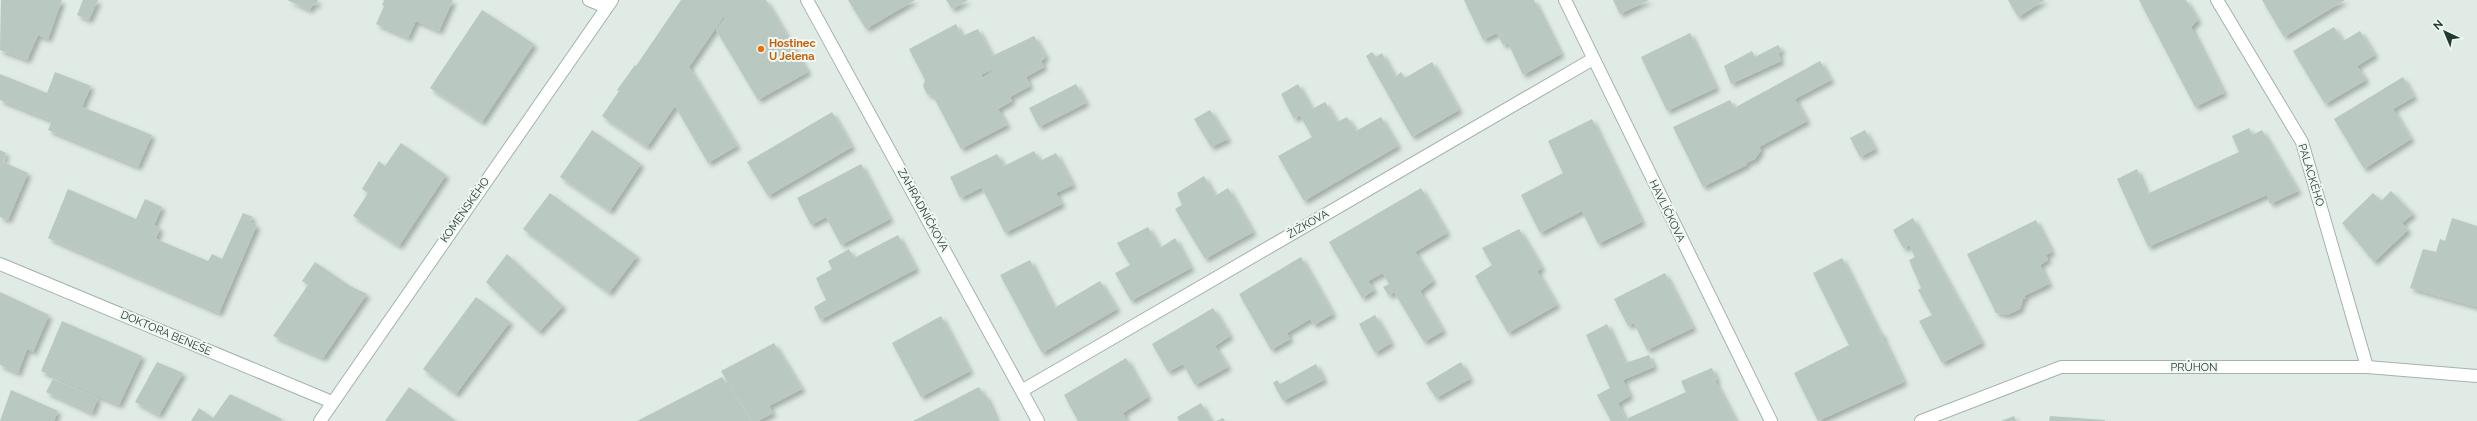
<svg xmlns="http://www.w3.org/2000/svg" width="2477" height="421" font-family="Raleway,sans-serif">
<defs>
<filter id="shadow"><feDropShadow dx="3.5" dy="3.5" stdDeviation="2" flood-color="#0004"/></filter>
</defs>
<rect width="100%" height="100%" fill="#e0ebe5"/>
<!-- building -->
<g fill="#b9c8c0" fill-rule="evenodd" filter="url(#shadow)">
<polygon points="1,0 62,0 48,39 38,35 27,60 0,50"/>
<polygon points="83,0 98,0 89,20 77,15"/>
<polygon points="287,0 318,0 316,5 313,4 310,10"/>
<polygon points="384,0 453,0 439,31 416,21 408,38 376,24 384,6 382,5"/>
<polygon points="681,0 766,0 808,72 758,100 716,30 725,18 724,16 689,67 737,146 708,163 675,106 647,147 602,116 619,91 617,90 635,65 636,66"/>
<polygon points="848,0 915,0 866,29"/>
<polygon points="946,0 968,0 952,9"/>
<polygon points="1464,0 1534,0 1561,54 1523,75 1508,43 1503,45 1497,33 1483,40"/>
<polygon points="1613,0 1649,0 1620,14"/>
<polygon points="2008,0 2045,0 2018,17"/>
<polygon points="2139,0 2186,0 2198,20 2191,27 2224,93 2195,107"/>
<polygon points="2262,0 2345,0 2284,37"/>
<polygon points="482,10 534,44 482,122 430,88"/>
<path d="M 956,24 L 962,36 L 978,29 L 992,56 L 1034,36 L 1046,57 L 1041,61 L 1044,67 L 1026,77 L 1030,86 L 1010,97 L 1012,101 L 998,109 L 1007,125 L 961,149 L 933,96 L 927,94 L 923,86 L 925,80 L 909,49 ZM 997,67 L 983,78 L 981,75 Z"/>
<polygon points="2334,27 2343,41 2360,31 2375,55 2357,66 2366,80 2325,104 2293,51"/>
<polygon points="1690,33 1716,88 1667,111 1641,57"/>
<polygon points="1778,45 1782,51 1778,53 1781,61 1731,84 1724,66 1752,51 1755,57"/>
<polygon points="1372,52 1376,57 1382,53 1395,77 1401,72 1405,78 1432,62 1459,110 1412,137 1366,56"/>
<polygon points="1820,61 1831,80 1795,99 1807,121 1759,147 1761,150 1755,159 1746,163 1747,165 1703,187 1673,127 1730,100 1734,108"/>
<polygon points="55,72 91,86 82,107 152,135 138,167 48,130 52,121 0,100 0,74 47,93"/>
<polygon points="2403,77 2414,97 2393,109 2411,139 2364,169 2334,119"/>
<polygon points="1076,84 1086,103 1039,127 1029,108"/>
<polygon points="1298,84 1312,109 1325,102 1337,122 1347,117 1356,131 1381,117 1398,146 1304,201 1278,156 1312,137 1300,115 1294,119 1281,94"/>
<polygon points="1210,110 1228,139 1211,147 1194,119"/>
<polygon points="832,112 852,147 768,196 747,162"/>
<polygon points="1592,119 1642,222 1598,244 1582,211 1540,233 1521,195 1563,173 1548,141"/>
<polygon points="2249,128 2252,135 2262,130 2298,191 2270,204 2267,195 2148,247 2117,179 2137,169 2147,194 2239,152 2232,136"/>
<polygon points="592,130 641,164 610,211 560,177"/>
<polygon points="1865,130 1875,149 1860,157 1850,138"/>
<polygon points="401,143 446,175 399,246 353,216 368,193 362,189 379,161 385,166"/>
<polygon points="0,150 6,153 3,162 28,173 8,220 0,217"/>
<polygon points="1034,151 1040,161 1056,153 1073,185 1056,193 1062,204 1005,233 979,182 981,188 960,198 950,177 997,154 1004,166"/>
<polygon points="861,164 890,219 841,245 826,217 811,225 797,198"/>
<polygon points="1204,176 1215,196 1228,188 1253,232 1205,259 1175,209 1182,205 1177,193"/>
<polygon points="1421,188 1447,233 1415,252 1433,281 1420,291 1443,331 1424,342 1394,292 1389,296 1383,287 1389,284 1383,273 1368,281 1374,290 1362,298 1329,242"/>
<polygon points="68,189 136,219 145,199 162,207 154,225 160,228 156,239 208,261 212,254 222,259 243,213 253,217 250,222 257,225 219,313 48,238"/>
<polygon points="2391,191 2413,214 2402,223 2408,230 2374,262 2342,223 2373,193 2381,201"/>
<polygon points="550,193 637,256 609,293 523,229"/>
<polygon points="1913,218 1982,343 1942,363 1919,321 1932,315 1918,290 1921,288 1909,260 1915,257 1909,245 1904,249 1893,230"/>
<polygon points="2452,218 2477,226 2477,307 2410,288 2423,249 2436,252 2440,239 2445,241"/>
<polygon points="2036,220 2052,252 2046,255 2048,260 2040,265 2049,284 2024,296 2026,299 2023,299 2020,309 2007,315 1996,313 1967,254"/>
<polygon points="1148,227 1160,248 1175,238 1191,268 1131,301 1115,273 1130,265 1117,243"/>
<polygon points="1519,229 1542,268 1537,271 1557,305 1508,333 1475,276 1492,265 1482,248"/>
<polygon points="898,235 916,269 820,320 814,307 826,300 816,278 832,269 828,261 849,249 854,258"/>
<polygon points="507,254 563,306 539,332 486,282"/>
<polygon points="1301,257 1333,314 1314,325 1310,319 1287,333 1290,339 1271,350 1239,294"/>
<polygon points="1842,258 1880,334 1883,333 1884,335 1882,336 1904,382 1818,421 1794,373 1849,345 1813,273"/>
<polygon points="1030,260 1054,308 1100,281 1117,309 1042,353 1000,275"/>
<polygon points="315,262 350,286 367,294 323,358 273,336 308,285 302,281"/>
<polygon points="1665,273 1693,328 1647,350 1634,323 1628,326 1614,299"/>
<polygon points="0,292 49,315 33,352 27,349 18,373 0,365"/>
<polygon points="476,297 510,322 456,394 423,369"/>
<polygon points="1213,308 1230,336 1215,346 1228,367 1195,385 1183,364 1168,372 1152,344"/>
<polygon points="1375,315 1391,343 1375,353 1359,324"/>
<polygon points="941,316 970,371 921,397 892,343"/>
<polygon points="62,321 142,356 119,405 41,371"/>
<polygon points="1607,324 1625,363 1649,355 1654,367 1623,380 1630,396 1618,403 1626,421 1611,421 1597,395 1610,388 1586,335"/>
<polygon points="774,343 802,389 769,406 773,413 758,421 752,421 721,371"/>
<polygon points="1126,358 1148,397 1123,413 1127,421 1078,421 1064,395"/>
<polygon points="157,362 183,373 159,415 135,402"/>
<polygon points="1461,362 1470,379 1436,398 1426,383"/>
<polygon points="1316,364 1324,380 1283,401 1273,383 1277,380 1280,384"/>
<polygon points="1712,368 1717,380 1715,381 1736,421 1627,421 1626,419 1686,392 1681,381"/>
<polygon points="722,377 751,421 637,421"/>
<polygon points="53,379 98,398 92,413 46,392"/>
<polygon points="409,387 456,421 385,421"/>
<polygon points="979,387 984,396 986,395 997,421 913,421"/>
<polygon points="11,390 58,411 54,421 0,421"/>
<polygon points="230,394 282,419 281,421 191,421 199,408 213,418"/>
<polygon points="1201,403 1211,421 1179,421 1177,417"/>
<polygon points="2014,416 2016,421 2001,421"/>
<polygon points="2050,416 2105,420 2105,421 2049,421"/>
<polygon points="1223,418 1225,421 1216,421"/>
</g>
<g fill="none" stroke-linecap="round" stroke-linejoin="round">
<!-- minor casing -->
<g stroke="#a3b3ab" stroke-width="14">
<g id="minor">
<polyline points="589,0 606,7"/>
<polyline points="807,0 1038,421"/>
<polyline points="1565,0 1771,421"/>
<polyline points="2217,0 2302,142 2367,367"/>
<polyline points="0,264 332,402"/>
<polyline points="1023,390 1593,59"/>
<polyline points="320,421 612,0"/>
<polyline points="1921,421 2061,367 2367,367 2477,376"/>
</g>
</g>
<!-- minor -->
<use href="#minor" stroke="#fff" stroke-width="12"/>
</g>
<!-- markers -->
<circle fill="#e8710a" stroke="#f1f8f3" stroke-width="1.5" cx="761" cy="49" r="4"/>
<g text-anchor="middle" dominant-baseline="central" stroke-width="4" stroke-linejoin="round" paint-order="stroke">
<!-- food labels -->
<g font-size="11" font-weight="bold" fill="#c56008" stroke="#f1f8f3" text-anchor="start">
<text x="769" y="43">Hostinec<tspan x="769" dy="13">U Jelena</tspan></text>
</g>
<!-- street labels -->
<g font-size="11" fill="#213b31" stroke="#f1f8f3">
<text transform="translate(2311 175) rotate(73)">PALACKÉHO</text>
<text transform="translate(465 210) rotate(-55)">KOMENSKÉHO</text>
<text transform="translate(923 210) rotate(61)">ZAHRADNÍČKOVA</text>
<text transform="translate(1667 211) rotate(64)">HAVLÍČKOVA</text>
<text transform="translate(1308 224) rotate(-30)">ŽIŽKOVA</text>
<text transform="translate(166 333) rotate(23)">DOKTORA BENEŠE</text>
<text x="2194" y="367">PRŮHON</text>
</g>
</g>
<!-- north arrow -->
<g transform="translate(2445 32) rotate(316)" stroke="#f1f8f3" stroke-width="3" paint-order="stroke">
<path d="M0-3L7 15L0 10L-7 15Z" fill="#213b31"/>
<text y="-6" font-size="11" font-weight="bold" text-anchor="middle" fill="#213b31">N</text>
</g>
</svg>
